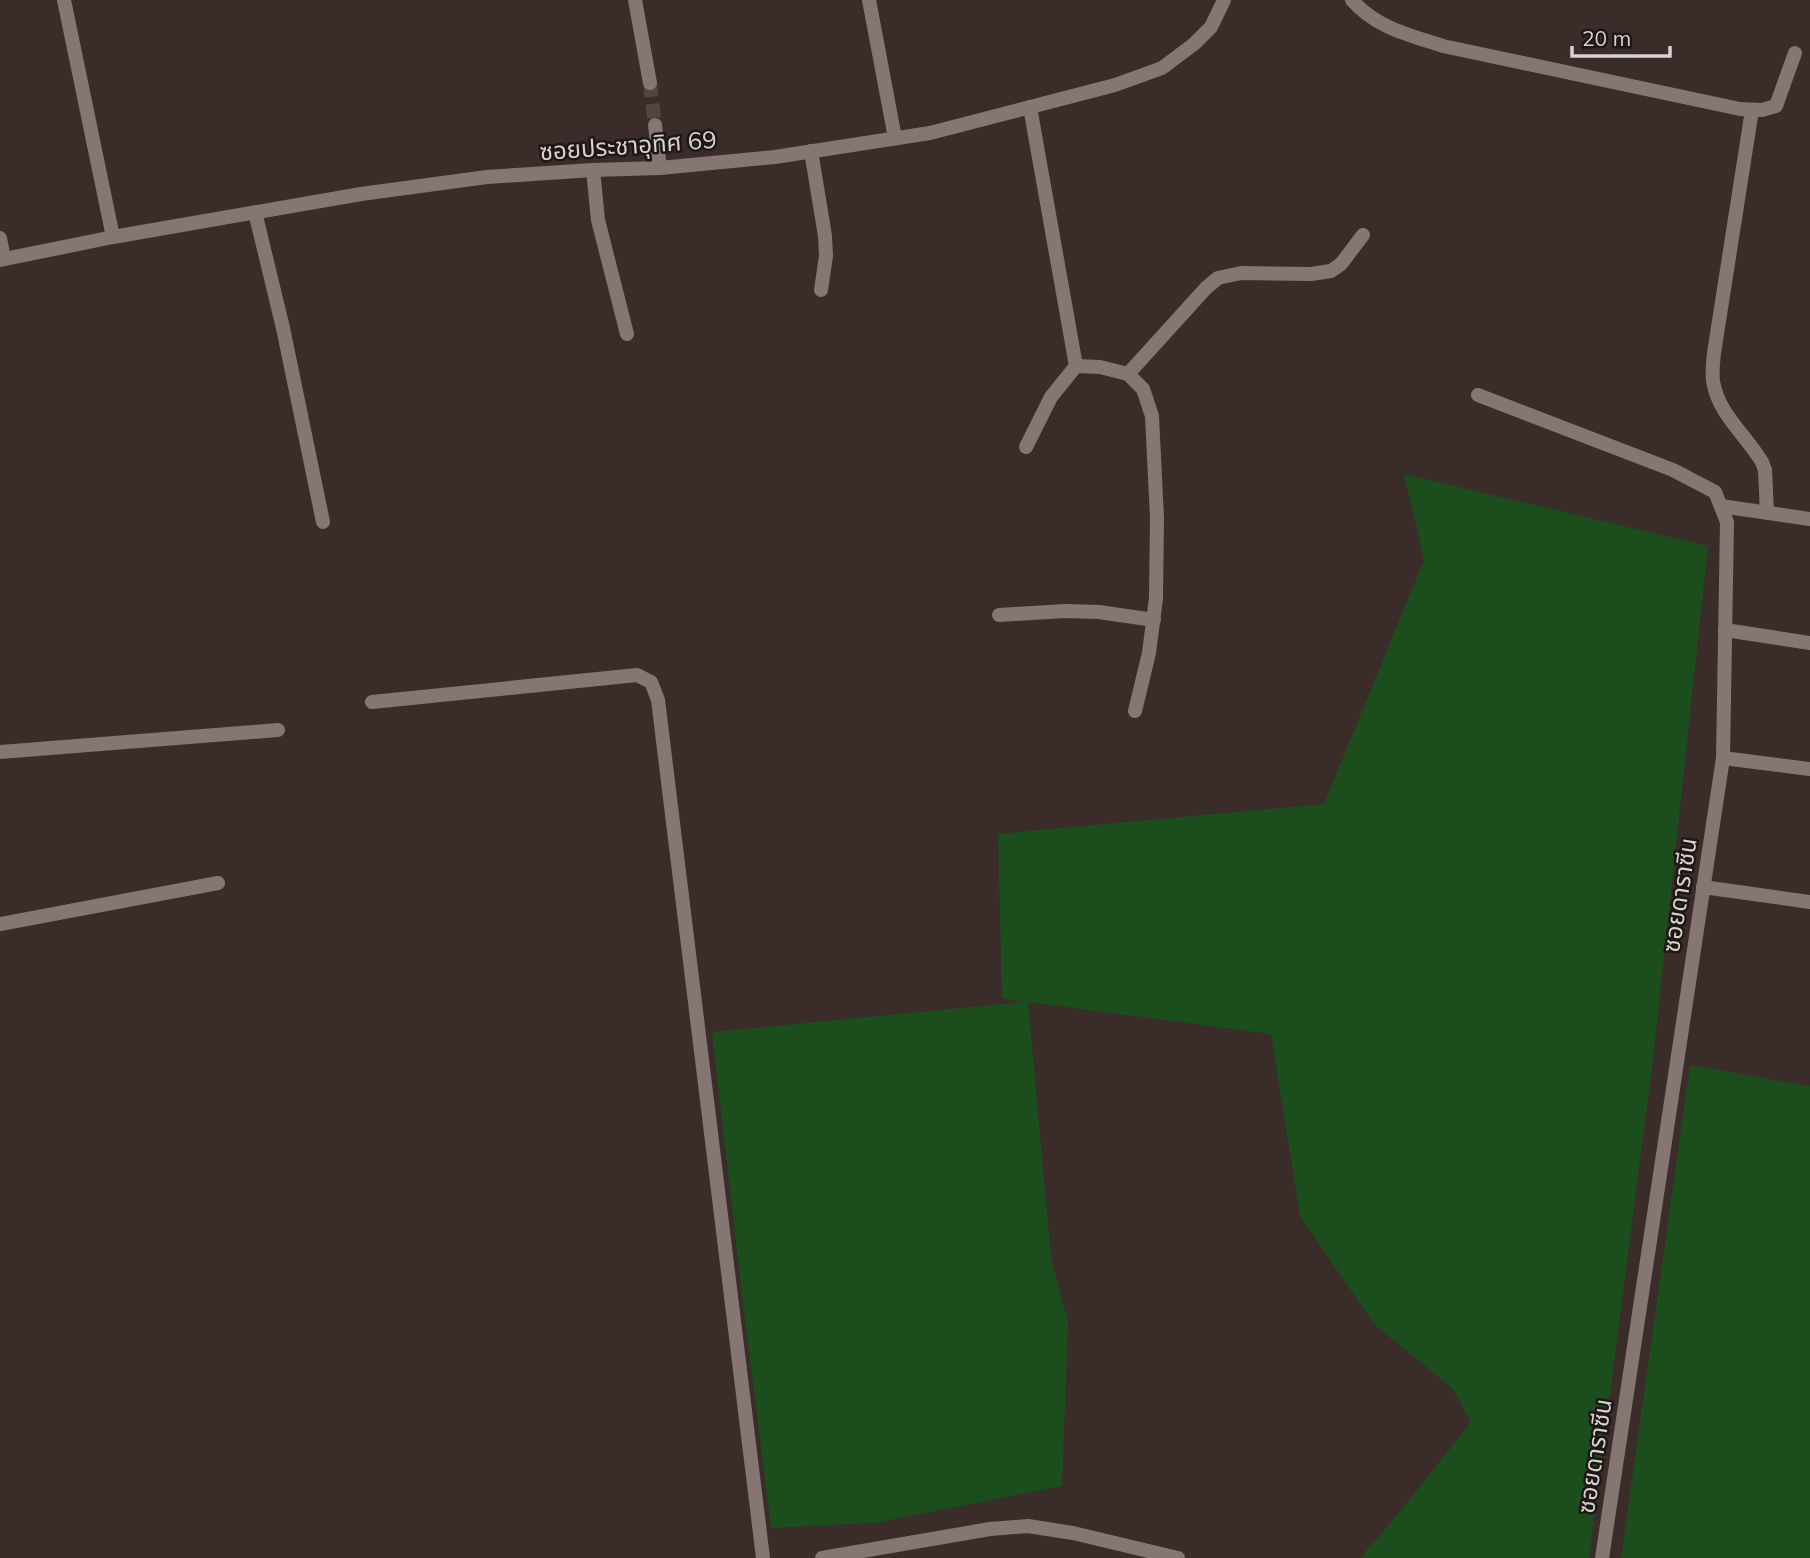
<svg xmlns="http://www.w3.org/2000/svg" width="1810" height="1558" font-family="Mulish,'Noto Sans Thai',sans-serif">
<rect width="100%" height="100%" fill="#3a2d29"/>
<!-- green -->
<g fill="#1b4d1d">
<polygon points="1404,474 1708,546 1653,1059 1589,1558 1360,1558 1399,1513 1471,1422 1453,1389 1374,1324 1300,1216 1271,1034 1028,1002 1051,1258 1068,1322 1062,1486 874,1523 771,1528 742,1296 712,1032 1023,1002 1002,998 998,834 1324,804 1424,560"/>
<polygon points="1690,1065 1810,1086 1810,1558 1621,1558"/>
</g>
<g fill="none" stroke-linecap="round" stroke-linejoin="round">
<!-- minor-tunnel -->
<polyline stroke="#524642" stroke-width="14" stroke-dasharray="14 7" stroke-linecap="butt" points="650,83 655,125"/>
<!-- service -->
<g stroke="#857671" stroke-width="14">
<polyline points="811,151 825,236 826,256 821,290"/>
<polyline points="593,170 598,220 627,334"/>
<polyline points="255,212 283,328 323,522"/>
<polyline points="1026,447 1051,397 1076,366"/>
<polyline points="999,615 1065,611 1099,612 1154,620"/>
<polyline points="0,752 278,730"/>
<polyline points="0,924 218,883"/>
</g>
<!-- minor -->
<g stroke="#857671" stroke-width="14">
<polyline points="64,0 113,237"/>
<polyline points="635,0 650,83"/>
<polyline points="869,0 895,138"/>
<path d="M 1352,0 C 1376,28 1410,35 1443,46 L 1740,109 L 1762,110 L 1776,106 L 1795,53"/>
<polyline points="1030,107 1076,366 1100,367 1128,374 1143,389 1152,416 1157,518 1156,598 1149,653 1135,711"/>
<path d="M 1752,110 L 1714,353 C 1713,362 1712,372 1713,381 C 1718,414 1746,435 1762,462 L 1765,470 L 1767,513"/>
<polyline points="655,125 660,168"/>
<polyline points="0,238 4,259"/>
<polyline points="1128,374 1206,288 1218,278 1241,273 1311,274 1331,271 1341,264 1363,235"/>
<polyline points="1478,395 1673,470 1715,492 1727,522 1723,758 1602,1558"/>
<polyline points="1721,506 1810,519"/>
<polyline points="1725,630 1810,643"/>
<polyline points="372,702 637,675 651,682 658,700 763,1558"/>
<polyline points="1723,758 1810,769"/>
<polyline points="1703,887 1810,902"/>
<polyline points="822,1558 990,1529 1028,1526 1073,1533 1178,1558"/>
</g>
<!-- tertiary -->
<polyline stroke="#857671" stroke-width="14" points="0,260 113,237 361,194 487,177 593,170 660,168 775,157 930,133 1115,85 1162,68 1194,44 1211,27 1224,0"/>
</g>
<g text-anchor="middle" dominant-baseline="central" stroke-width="5" stroke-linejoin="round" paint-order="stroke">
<!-- street labels -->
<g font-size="24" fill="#d9d1ce" stroke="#1d1715">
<text transform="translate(628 145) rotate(-4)">ซอยประชาอุทิศ 69</text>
<text transform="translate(1679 895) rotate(-81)">ซอยดาราซีน</text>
<text transform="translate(1594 1456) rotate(-81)">ซอยดาราซีน</text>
</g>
</g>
<!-- scale -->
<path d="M1572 46v10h98v-10" fill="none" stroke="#d9d1ce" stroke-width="3.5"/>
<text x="1582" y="46" font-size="21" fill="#d9d1ce" stroke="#1d1715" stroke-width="5" paint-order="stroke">20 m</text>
</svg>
